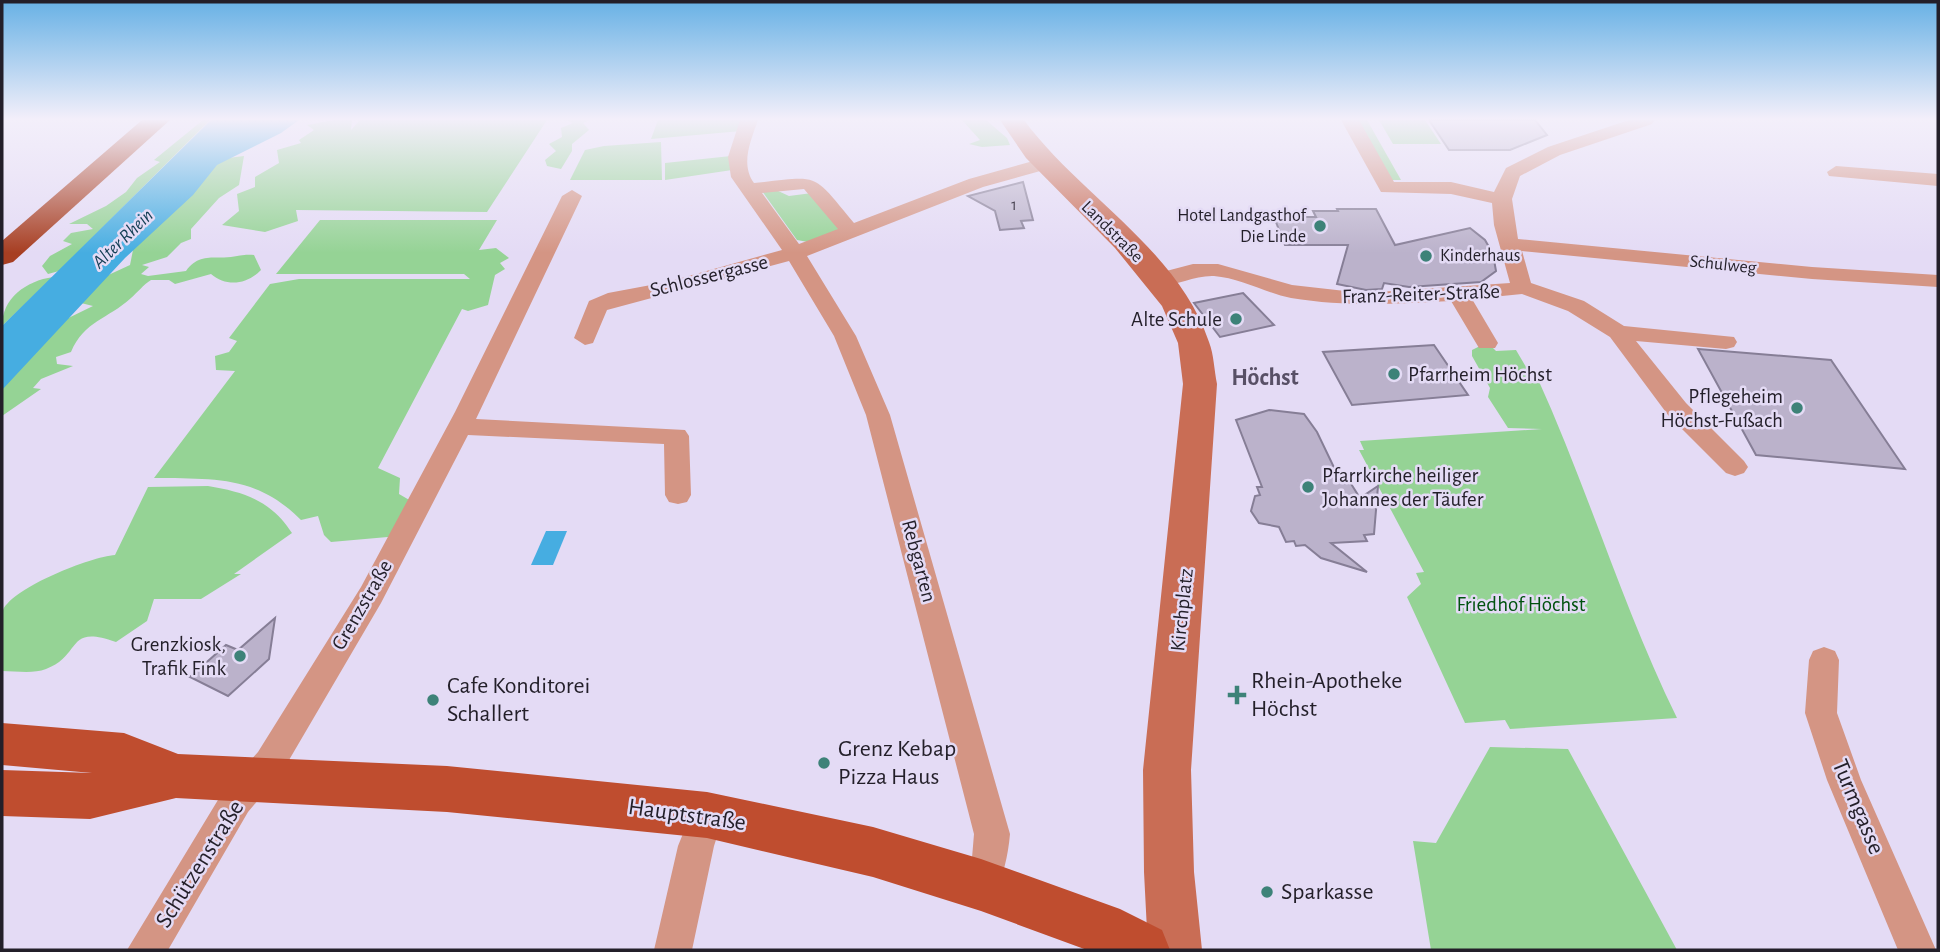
<svg xmlns="http://www.w3.org/2000/svg" width="1940" height="952" font-family="'Alegreya Sans',sans-serif">
<rect width="100%" height="100%" fill="#e4dbf5"/>
<!-- green -->
<g fill="#95d395">
<polygon points="203,120 229,120 210,120 59,271 48,274 42,266 50,256 72,244 63,241 71,233 93,229 87,224 69,224 106,206 126,192 137,178 160,162 154,160"/>
<polygon points="334,120 352,120 351,130 360,120 547,120 487,212 296,210 298,221 265,232 222,225 239,211 237,194 255,187 255,177 279,163 277,150 301,143 299,140 314,130 307,125"/>
<polygon points="566,120 590,120 583,123 589,130 572,144 572,151 561,169 547,166 545,160 556,151 549,144 562,137 561,128 573,123"/>
<polygon points="658,120 745,120 741,131 651,139"/>
<polygon points="962,120 986,120 1007,138 1010,145 982,147 969,144 980,140"/>
<polygon points="1358,120 1367,120 1401,180 1392,180"/>
<polygon points="1379,120 1425,120 1441,144 1393,144"/>
<polygon points="661,142 662,180 570,180 585,150 604,146"/>
<path d="M 244,156 L 239,185 L 219,198 L 191,229 L 191,239 L 181,243 L 167,257 L 142,265 L 149,267 L 141,274 L 148,276 L 186,271 C 199,253 212,259 231,257 C 239,256 245,254 254,255 L 261,270 C 247,285 226,287 211,274 L 175,284 L 169,280 L 151,280 C 143,285 138,292 131,298 C 108,319 84,321 71,352 L 56,357 L 57,364 L 73,366 L 41,379 L 33,388 L 41,389 L 2,416 L 2,376 L 54,325 L 93,306 L 81,303 L 104,277 L 130,265 L 134,245 L 213,166 L 228,158 Z"/>
<polygon points="731,156 732,170 665,180 665,163"/>
<polygon points="776,190 789,196 812,193 841,232 808,242 797,240 762,191"/>
<path d="M 320,220 L 497,220 L 479,250 L 496,248 L 509,258 L 500,263 L 505,269 L 495,275 L 488,305 L 468,311 L 462,309 L 378,468 L 400,478 L 399,494 L 411,501 L 399,536 L 331,542 L 324,535 L 318,516 L 301,520 C 257,475 213,479 154,478 L 235,371 L 216,370 L 215,356 L 229,352 L 237,341 L 229,338 L 270,284 L 299,279 L 470,279 L 464,274 L 276,274 Z"/>
<path d="M 53,277 L 2,326 C 2,298 26,281 53,277 Z"/>
<path d="M 1478,347 L 1492,347 L 1496,351 L 1516,350 L 1532,377 L 1537,377 C 1588,489 1623,608 1677,718 L 1510,729 L 1505,720 L 1465,723 L 1407,597 L 1421,584 L 1416,573 L 1424,572 L 1359,450 L 1364,450 L 1360,441 L 1542,429 L 1508,428 L 1488,397 L 1490,388 L 1472,356 L 1472,350 Z"/>
<path d="M 208,486 C 245,492 271,501 292,533 L 234,574 L 241,574 L 201,599 L 154,599 L 147,621 L 116,642 C 65,624 83,655 46,669 C 33,674 16,671 2,671 C 2,657 0,621 3,610 C 14,587 90,557 115,555 L 148,487 Z"/>
<polygon points="1490,747 1568,749 1677,950 1431,950 1413,841 1436,843"/>
</g>
<!-- water -->
<g fill="#46ade1">
<polygon points="211,120 299,120 281,133 217,165 193,195 125,258 2,390 2,326"/>
<polygon points="546,531 567,531 553,565 531,565"/>
</g>
<!-- building -->
<g fill="#bbb2cb" stroke="#867e96" stroke-width="2">
<polygon points="1429,120 1535,120 1547,135 1510,150 1449,150"/>
<polygon points="1023,182 1033,220 1021,221 1024,228 1000,230 995,211 968,196"/>
<polygon points="1337,209 1376,209 1395,245 1470,228 1485,240 1493,254 1496,271 1481,282 1409,287 1384,283 1382,289 1366,290 1337,284 1348,245 1285,245 1274,217 1316,217 1313,211 1338,211"/>
<polygon points="1243,293 1274,325 1220,337 1194,303"/>
<polygon points="1434,345 1468,395 1352,405 1323,352"/>
<polygon points="1698,349 1831,360 1905,469 1756,455"/>
<polygon points="1269,410 1304,414 1317,432 1340,480 1348,479 1360,498 1378,486 1374,534 1364,535 1367,541 1331,543 1367,572 1321,558 1305,545 1296,546 1294,541 1286,542 1279,527 1259,523 1251,511 1255,496 1260,495 1257,487 1262,487 1236,420"/>
<polygon points="275,618 269,659 228,696 190,677 226,645 238,650"/>
</g>
<g fill="none" stroke-linecap="round" stroke-linejoin="round">
<!-- minor -->
<g fill="#d49584" fill-rule="evenodd">
<path d="M 740,120 L 758,120 C 751,140 740,164 754,183 C 821,176 811,171 854,223 L 969,179 L 1044,158 L 1053,164 L 1051,168 L 983,187 L 807,256 L 856,336 L 890,415 L 1010,834 C 1008,857 1003,876 994,897 L 981,903 L 968,897 L 963,885 L 972,858 L 974,834 L 866,415 L 834,336 L 789,261 L 607,310 L 593,343 L 585,345 L 574,338 L 589,301 L 608,293 L 667,282 L 782,250 L 731,177 L 728,157 ZM 804,189 L 838,229 L 799,244 L 762,193 Z"/>
<path d="M 1341,120 L 1359,120 L 1394,182 L 1451,182 L 1494,192 L 1506,168 L 1548,147 L 1629,120 L 1655,120 L 1652,124 L 1560,155 L 1520,176 L 1512,199 L 1518,239 L 1812,267 L 1938,275 L 1938,287 L 1812,279 L 1522,251 L 1531,283 L 1584,301 L 1624,326 L 1734,337 L 1737,342 L 1734,347 L 1726,349 L 1636,341 L 1686,403 L 1744,461 L 1748,467 L 1744,473 L 1735,476 L 1726,473 L 1668,415 L 1610,337 L 1568,311 L 1522,294 L 1472,299 L 1498,343 L 1495,348 L 1479,348 L 1451,301 C 1397,304 1346,307 1291,298 C 1266,293 1240,278 1214,276 C 1193,275 1171,289 1151,285 L 1148,280 L 1151,275 L 1193,264 L 1218,264 L 1292,285 L 1363,293 L 1510,283 L 1494,225 L 1492,203 L 1451,194 L 1381,192 Z"/>
<polygon points="1836,166 1938,174 1938,186 1829,176 1827,172"/>
<polygon points="572,190 582,196 476,419 685,430 689,436 691,495 687,502 678,504 669,502 665,495 664,444 468,435 381,603 282,772 248,812 168,950 127,950 224,790 258,752 361,587 455,412 562,196"/>
<polygon points="1824,647 1835,651 1839,660 1837,713 1861,780 1936,950 1898,950 1827,780 1805,713 1809,660 1813,651"/>
<polygon points="707,799 719,804 724,815 714,846 692,950 654,950 678,846 695,804"/>
</g>
<!-- secondary -->
<path fill="#c96d55" fill-rule="evenodd" d="M 1000,120 L 1024,120 C 1080,196 1178,249 1209,342 C 1214,355 1214,370 1217,384 L 1191,770 L 1194,872 L 1202,950 L 1148,950 L 1144,872 L 1143,770 L 1183,384 L 1178,343 L 1162,306 L 1115,248 L 1026,158 Z"/>
<!-- primary -->
<polygon fill="#bf4d2f" fill-rule="evenodd" points="2,723 124,733 178,754 447,766 707,792 873,827 981,859 1120,909 1162,930 1170,950 1087,950 981,911 873,877 707,838 447,812 176,798 90,819 2,816 2,770 92,773 2,765"/>
<!-- motorway -->
<polygon fill="#a73e22" fill-rule="evenodd" points="142,120 170,120 13,262 2,265 2,241"/>
</g>
<!-- sky -->
<linearGradient id="sky" x2="0" y2="1"><stop stop-color="#67b1e5"/><stop offset="0.47" stop-color="#f3effa"/><stop offset="1" stop-color="#f3effa" stop-opacity="0"/></linearGradient>
<rect width="1940" height="253" fill="url(#sky)"/>
<!-- markers -->
<g fill="#3d8278" stroke="#e4dbf5" stroke-width="2.5">
<circle cx="1320" cy="226" r="7"/>
<circle cx="1426" cy="256" r="7"/>
<circle cx="1236" cy="319" r="7"/>
<circle cx="1394" cy="374" r="7"/>
<circle cx="1797" cy="408" r="7"/>
<circle cx="1308" cy="487" r="7"/>
<circle cx="240" cy="656" r="7"/>
<path d="M1233.5 684.5h7v7h7v7h-7v7h-7v-7h-7v-7h7z"/>
<circle cx="433" cy="700" r="7"/>
<circle cx="824" cy="763" r="7"/>
<circle cx="1267" cy="892" r="7"/>
</g>
<g text-anchor="middle" dominant-baseline="central" stroke-width="5" stroke-linejoin="round" paint-order="stroke">
<!-- far-number labels -->
<g font-size="16" fill="#494452">
<text x="1014" y="205">1</text>
</g>
<!-- far-poi labels -->
<g font-size="18" fill="#231f29" stroke="#e4dbf5" text-anchor="end">
<text x="1306" y="216">Hotel Landgasthof<tspan x="1306" dy="21">Die Linde</tspan></text>
<text x="1440" y="256" text-anchor="start">Kinderhaus</text>
</g>
<!-- far-street labels -->
<g font-size="18" fill="#231f29" stroke="#e4dbf5">
<text transform="translate(1112 232) rotate(45)">Landstraße</text>
<text transform="translate(1723 265) rotate(6)">Schulweg</text>
</g>
<!-- far-water labels -->
<g font-size="19" font-style="italic" fill="#123d53" stroke="#e4dbf5">
<text transform="translate(123 239) rotate(-44)">Alter Rhein</text>
</g>
<!-- street labels -->
<g font-size="21" fill="#231f29" stroke="#e4dbf5">
<text transform="translate(709 276) rotate(-14)">Schlossergasse</text>
<text transform="translate(1421 294) rotate(-2)">Franz-Reiter-Straße</text>
<text transform="translate(919 561) rotate(75)">Rebgarten</text>
<text transform="translate(362 605) rotate(-60)">Grenzstraße</text>
<text transform="translate(1182 610) rotate(-84)">Kirchplatz</text>
</g>
<!-- poi labels -->
<g font-size="21" fill="#231f29" stroke="#e4dbf5" text-anchor="end">
<text x="1222" y="319">Alte Schule</text>
<text x="1408" y="374" text-anchor="start">Pfarrheim Höchst</text>
<text x="1783" y="396">Pflegeheim<tspan x="1783" dy="24">Höchst-Fußach</tspan></text>
<text x="1322" y="475" text-anchor="start">Pfarrkirche heiliger<tspan x="1322" dy="24">Johannes der Täufer</tspan></text>
<text x="226" y="644">Grenzkiosk,<tspan x="226" dy="24">Trafik Fink</tspan></text>
</g>
<!-- park labels -->
<g font-size="21" fill="#00520f" stroke="#e4dbf5">
<text x="1521" y="604">Friedhof Höchst</text>
</g>
<!-- quarter labels -->
<g font-size="24" font-weight="bold" fill="#585066" stroke="#e4dbf5">
<text x="1265" y="378">Höchst</text>
</g>
<!-- near-poi labels -->
<g font-size="24" fill="#231f29" stroke="#e4dbf5" text-anchor="start">
<text x="1251" y="681">Rhein-Apotheke<tspan x="1251" dy="28">Höchst</tspan></text>
<text x="447" y="686">Cafe Konditorei<tspan x="447" dy="28">Schallert</tspan></text>
<text x="838" y="749">Grenz Kebap<tspan x="838" dy="28">Pizza Haus</tspan></text>
<text x="1281" y="892">Sparkasse</text>
</g>
<!-- near-street labels -->
<g font-size="24" fill="#231f29" stroke="#e4dbf5">
<text transform="translate(1858 807) rotate(67)">Turmgasse</text>
<text transform="translate(687 815) rotate(8)">Hauptstraße</text>
<text transform="translate(200 864) rotate(-58)">Schützenstraße</text>
</g>
</g>
<!-- border -->
<rect width="1940" height="952" fill="none" stroke="#231f29" stroke-width="7"/>
</svg>
